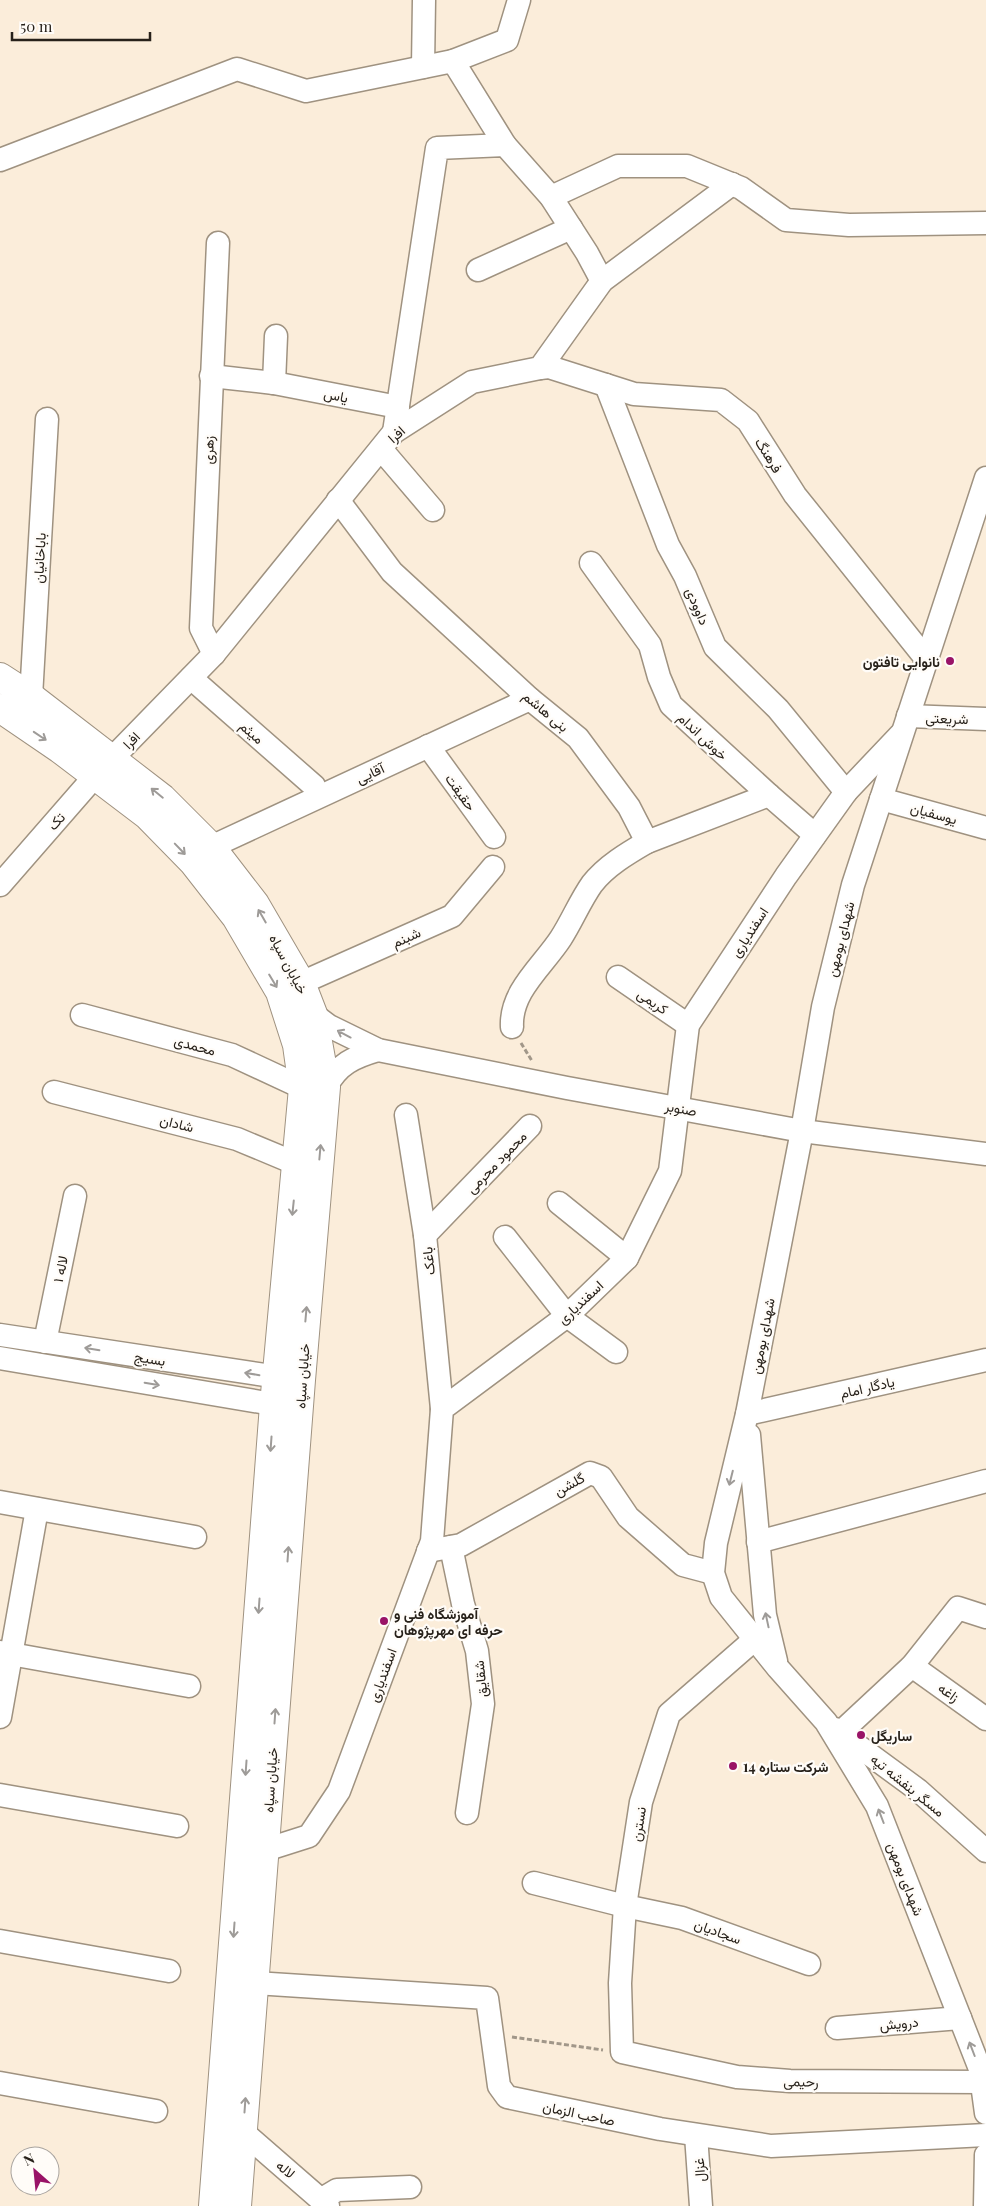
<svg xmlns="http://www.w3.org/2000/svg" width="986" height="2206" font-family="'Playfair Display',Vazirmatn,serif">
<rect width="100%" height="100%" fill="#fbedda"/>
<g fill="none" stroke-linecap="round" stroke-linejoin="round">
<!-- minor casing -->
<g stroke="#9f9280" stroke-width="25">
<g id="minor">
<polyline points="453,61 507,40 519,0"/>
<polyline points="423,67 424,0"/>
<polyline points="0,160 237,69 306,91 453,61 505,145"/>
<polyline points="551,197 618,166 687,166 741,188 786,220 849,225 986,223"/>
<polyline points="478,270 571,228"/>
<polyline points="540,368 549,367 634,394 721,400 748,421 795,495 927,660"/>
<polyline points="211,376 274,383 398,407"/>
<polyline points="274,383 276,336"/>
<polyline points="606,385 668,545 685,576 715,647 778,709 846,792"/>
<polyline points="394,432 437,148 505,145 551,197 587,253 602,281"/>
<polyline points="381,449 433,510"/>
<polyline points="986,478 853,885 823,1007 802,1131 747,1414 716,1543 713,1573 721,1597 778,1668 826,1722 877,1806 980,2069 986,2113"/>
<polyline points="338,500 392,572 530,699 578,738 629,807 647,842 769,795"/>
<polyline points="591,563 650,645 659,677 671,705 769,795 815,835"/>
<polyline points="214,654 201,628 218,243"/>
<polyline points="191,678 314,786"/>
<polyline points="31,697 47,419"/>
<polyline points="908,716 986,719"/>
<polyline points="428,746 494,837"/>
<polyline points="881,799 986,828"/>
<polyline points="211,847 530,699"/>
<polyline points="0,885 95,776 214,654 394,432 472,382 540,368 602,281 732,184"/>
<polyline points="618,977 688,1025"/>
<polyline points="301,983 452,916 493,867"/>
<polyline points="313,1014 329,1026 378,1050 567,1088 802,1131 986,1154"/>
<polyline points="82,1015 232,1055 303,1088"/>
<path d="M 512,1027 C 510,991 543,966 561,938 C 572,921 580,901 592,884 C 606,866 628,853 647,842"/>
<path d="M 326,1087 C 338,1064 354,1057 378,1050"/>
<polyline points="54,1092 237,1139 297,1164"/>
<polyline points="406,1115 425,1235 442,1409"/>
<polyline points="559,1203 627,1258"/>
<polyline points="425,1235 530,1126"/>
<polyline points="505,1237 567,1316 616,1352"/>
<polyline points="0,1335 292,1379"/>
<polyline points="45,1342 75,1196"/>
<polyline points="0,1358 290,1407"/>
<polyline points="747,1414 986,1360"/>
<polyline points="749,1435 765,1615 776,1661"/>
<polyline points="0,1502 195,1537"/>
<polyline points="758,1542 986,1481"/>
<polyline points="451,1547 463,1604 477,1651 483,1704 467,1813"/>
<polyline points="428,1551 461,1545 590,1473 601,1477 628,1517 683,1565 713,1573"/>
<polyline points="755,1639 669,1714 641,1802 625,1906 620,1983 622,2052 737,2077 790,2081 982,2082"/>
<polyline points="0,1652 189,1686"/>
<polyline points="912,1666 986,1719"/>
<polyline points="0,1717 37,1509"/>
<polyline points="835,1729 918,1790 986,1851"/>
<polyline points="840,1733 912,1666 958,1608 986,1617"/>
<polyline points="0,1795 177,1826"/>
<polyline points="265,1850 309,1836 339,1791 432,1541 442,1409 567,1316 627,1258 670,1171 688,1025 786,876 846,792 900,735"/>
<polyline points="534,1883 625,1906 682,1918 809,1964"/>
<polyline points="0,1941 169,1971"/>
<polyline points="255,1983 487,1998 499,2086 507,2097 660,2129 771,2146 986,2135"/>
<polyline points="837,2028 960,2018"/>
<polyline points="0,2083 156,2111"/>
<polyline points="243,2132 328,2206"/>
<polyline points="696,2135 701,2206"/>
<polyline points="322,2199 337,2190 410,2187"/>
<polyline points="985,2206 986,2155"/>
</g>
</g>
<!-- major casing -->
<g stroke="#9f9280" stroke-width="30">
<g id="major">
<polyline points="0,677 31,697 162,798 211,847 255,904 301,983 313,1014 326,1087 301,1380 237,2206"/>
<polyline points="0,708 60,749 147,815 193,862 236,917 280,992 297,1045 303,1088 274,1405 213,2206"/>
</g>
</g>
<!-- path -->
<g stroke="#a19789" stroke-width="3" stroke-dasharray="5 2.5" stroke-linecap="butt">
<polyline points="521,1043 532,1061"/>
<polyline points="512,2037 603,2050"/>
</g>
<!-- minor -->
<use href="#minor" stroke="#fff" stroke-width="22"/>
<!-- major -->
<use href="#major" stroke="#fff" stroke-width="28"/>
</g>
<!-- one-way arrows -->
<defs><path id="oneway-shaft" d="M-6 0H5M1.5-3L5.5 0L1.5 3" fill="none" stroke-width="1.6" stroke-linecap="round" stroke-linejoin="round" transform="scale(1.25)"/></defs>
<g stroke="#9e9b98">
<use href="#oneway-shaft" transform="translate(40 736) rotate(34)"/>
<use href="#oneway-shaft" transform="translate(157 793) rotate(-141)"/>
<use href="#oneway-shaft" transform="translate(180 849) rotate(46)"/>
<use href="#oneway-shaft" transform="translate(262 916) rotate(-120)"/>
<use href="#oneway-shaft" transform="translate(273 981) rotate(59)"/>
<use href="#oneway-shaft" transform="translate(344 1034) rotate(-152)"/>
<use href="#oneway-shaft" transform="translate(320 1152) rotate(-85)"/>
<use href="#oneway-shaft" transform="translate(293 1208) rotate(96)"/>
<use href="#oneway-shaft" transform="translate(306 1314) rotate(-85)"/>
<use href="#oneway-shaft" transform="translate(92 1349) rotate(-171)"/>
<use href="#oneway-shaft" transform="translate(252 1374) rotate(-171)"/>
<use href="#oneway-shaft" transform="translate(152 1384) rotate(10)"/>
<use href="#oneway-shaft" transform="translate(271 1444) rotate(94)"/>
<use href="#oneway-shaft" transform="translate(731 1478) rotate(104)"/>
<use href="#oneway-shaft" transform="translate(288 1554) rotate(-86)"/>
<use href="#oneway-shaft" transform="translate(259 1606) rotate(94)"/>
<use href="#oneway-shaft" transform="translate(767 1620) rotate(-102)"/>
<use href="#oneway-shaft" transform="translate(275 1716) rotate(-86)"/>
<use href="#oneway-shaft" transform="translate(246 1768) rotate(94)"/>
<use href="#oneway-shaft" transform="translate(881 1816) rotate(-111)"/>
<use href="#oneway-shaft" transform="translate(234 1930) rotate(94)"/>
<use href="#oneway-shaft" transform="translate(972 2049) rotate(-111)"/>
<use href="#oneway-shaft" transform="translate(245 2105) rotate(-86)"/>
</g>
<!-- markers -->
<g fill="#991367" stroke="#fffcf8" stroke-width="2">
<circle cx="950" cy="661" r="5"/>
<circle cx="384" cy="1621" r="5"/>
<circle cx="861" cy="1735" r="5"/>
<circle cx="733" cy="1766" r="5"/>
</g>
<g text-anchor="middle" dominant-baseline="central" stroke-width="4.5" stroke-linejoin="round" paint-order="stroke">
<!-- street labels -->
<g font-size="14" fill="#27211a" stroke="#fffcf8">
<text transform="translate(336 395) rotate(11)">یاس</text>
<text transform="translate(396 434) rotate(-42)">افرا</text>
<text transform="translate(208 450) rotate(-88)">زهری</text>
<text transform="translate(769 455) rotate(58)">فرهنگ</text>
<text transform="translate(39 558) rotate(-87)">باباخانیان</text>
<text transform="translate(698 606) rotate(67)">داوودی</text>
<text transform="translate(546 711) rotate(40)">بنی هاشم</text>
<text transform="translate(947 718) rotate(2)">شریعتی</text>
<text transform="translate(252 732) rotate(41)">میثم</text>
<text transform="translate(703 736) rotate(43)">خوش اندام</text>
<text transform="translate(131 740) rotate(-46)">افرا</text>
<text transform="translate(370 773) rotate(-25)">آقایی</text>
<text transform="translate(461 792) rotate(54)">حقیقت</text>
<text transform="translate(934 813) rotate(15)">یوسفیان</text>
<text transform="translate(56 821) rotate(-49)">تک</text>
<text transform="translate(749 932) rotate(-57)">اسفندیاری</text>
<text transform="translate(406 937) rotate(-24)">شبنم</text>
<text transform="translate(840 939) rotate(-76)">شهدای بومهن</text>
<text transform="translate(289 964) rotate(62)">خیابان سپاه</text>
<text transform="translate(653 1001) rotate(34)">کریمی</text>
<text transform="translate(195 1045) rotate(15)">محمدی</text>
<text transform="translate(681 1108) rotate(10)">صنوبر</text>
<text transform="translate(177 1123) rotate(14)">شادان</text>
<text transform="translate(496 1162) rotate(-46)">محمود محرمی</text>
<text transform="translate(428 1261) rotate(-96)">باغک</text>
<text transform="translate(60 1269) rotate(-78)">لاله ۱</text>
<text transform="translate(580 1302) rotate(-43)">اسفندیاری</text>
<text transform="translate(762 1336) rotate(-79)">شهدای بومهن</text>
<text transform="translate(150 1358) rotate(9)">بسیج</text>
<text transform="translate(302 1376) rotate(-86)">خیابان سپاه</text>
<text transform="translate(867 1387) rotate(-13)">یادگار امام</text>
<text transform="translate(569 1484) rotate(-29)">گلشن</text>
<text transform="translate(382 1675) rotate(-70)">اسفندیاری</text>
<text transform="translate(480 1679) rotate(-96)">شقایق</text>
<text transform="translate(949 1692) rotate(35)">زاغه</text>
<text transform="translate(270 1780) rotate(-86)">خیابان سپاه</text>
<text transform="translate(908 1785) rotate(39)">مسگر بنفشه تپه</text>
<text transform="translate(638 1824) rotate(-81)">نسترن</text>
<text transform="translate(906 1879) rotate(69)">شهدای بومهن</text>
<text transform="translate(718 1931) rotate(20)">سجادیان</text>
<text transform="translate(899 2023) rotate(-5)">درویش</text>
<text transform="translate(801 2081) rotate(1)">رحیمی</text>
<text transform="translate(579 2113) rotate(12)">صاحب الزمان</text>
<text transform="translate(286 2169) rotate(40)">لاله</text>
<text transform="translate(699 2170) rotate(-94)">غزال</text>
</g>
<!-- poi labels -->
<g font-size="14" font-weight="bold" fill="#27211a" stroke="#fffcf8" text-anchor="start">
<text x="940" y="661" text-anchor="end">نانوایی تافتون</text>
<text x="394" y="1613">آموزشگاه فنی و<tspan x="394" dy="16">حرفه ای مهرپژوهان</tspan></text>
<text x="871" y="1735">ساریگل</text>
<text x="743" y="1766">شرکت ستاره 14</text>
</g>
</g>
<!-- north arrow -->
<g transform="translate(35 2171) rotate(333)"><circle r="24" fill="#fffcf8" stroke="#a9a49f"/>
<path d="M0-4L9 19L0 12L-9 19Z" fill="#991367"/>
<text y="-8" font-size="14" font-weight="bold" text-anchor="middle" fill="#27211a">N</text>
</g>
<!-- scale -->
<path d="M12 32v8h138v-8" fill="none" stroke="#27211a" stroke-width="2.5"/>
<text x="20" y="32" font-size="15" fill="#27211a" stroke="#fffcf8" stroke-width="4" paint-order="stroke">50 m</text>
</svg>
